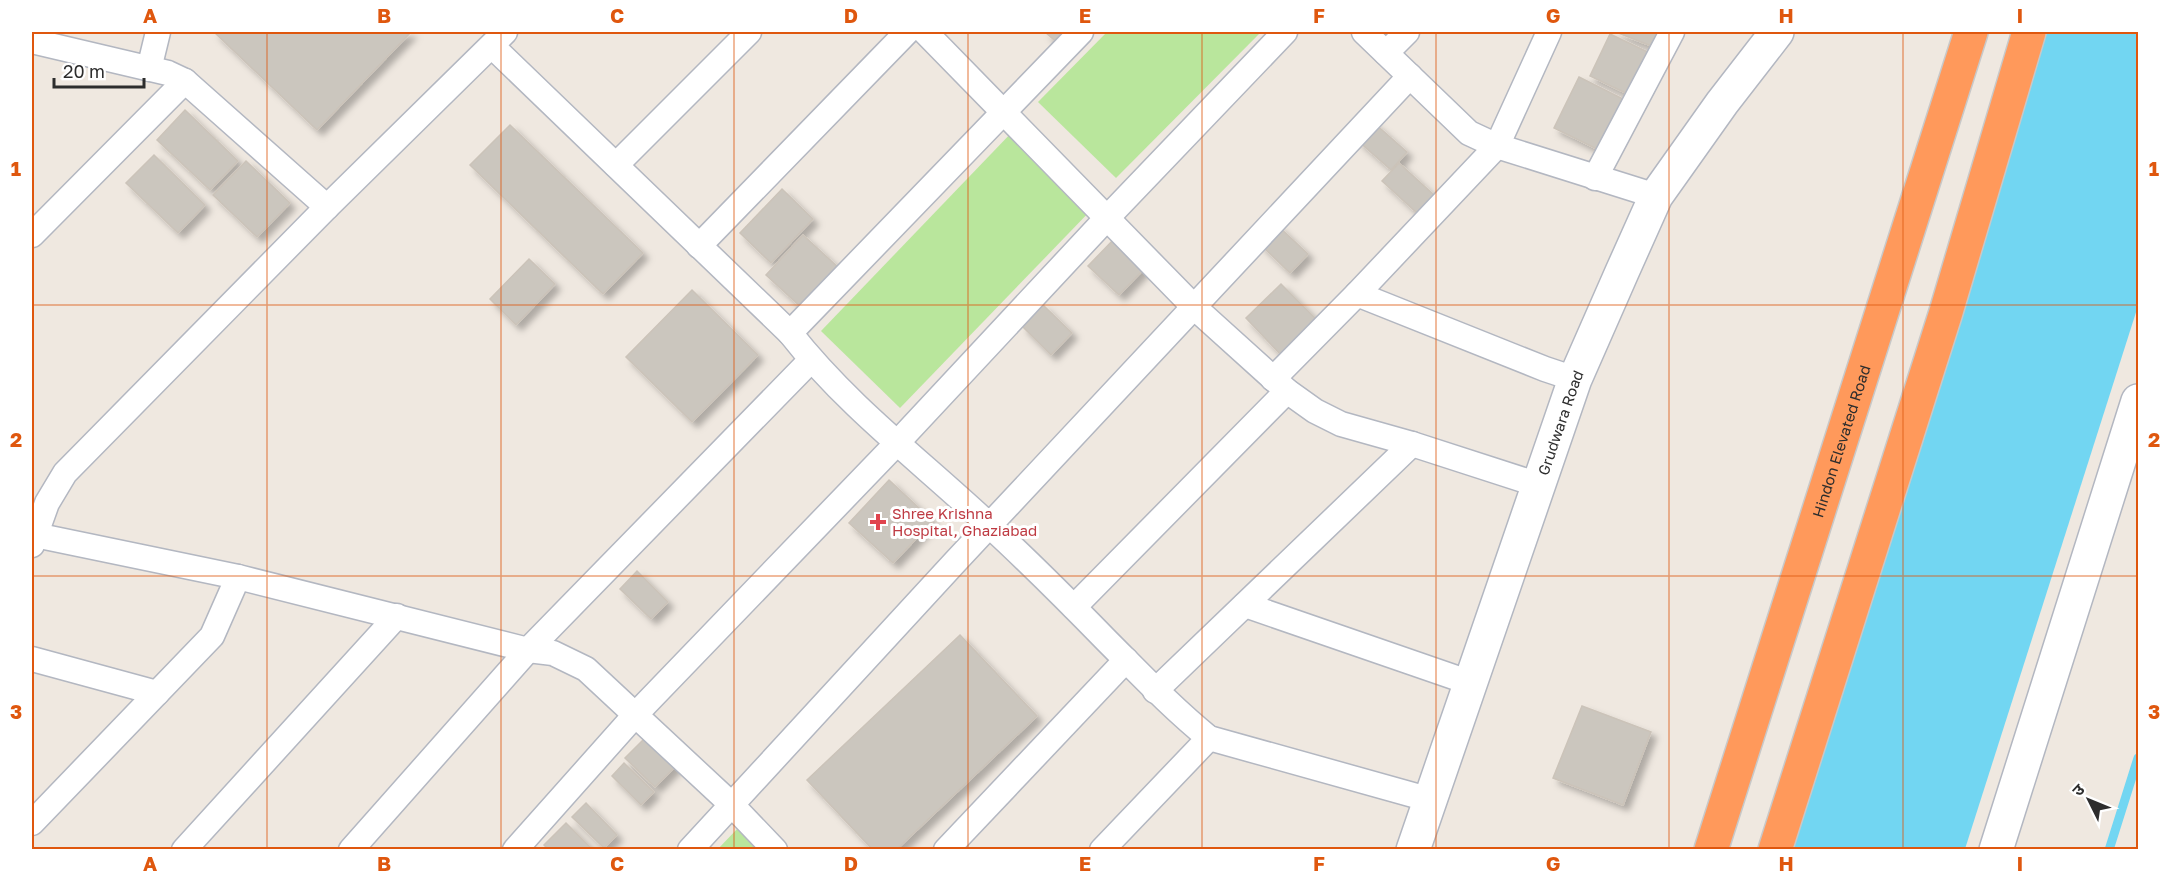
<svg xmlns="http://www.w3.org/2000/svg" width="2170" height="881" font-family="'Golos Text','Noto Sans Devanagari',sans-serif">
<defs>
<filter id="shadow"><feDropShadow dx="5.5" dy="5.5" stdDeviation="3" flood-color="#0004"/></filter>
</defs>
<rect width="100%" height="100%" fill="#efe8e0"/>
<!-- green -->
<g fill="#b9e69c">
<polygon points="1107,32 1261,32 1116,178 1038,102"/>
<polygon points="1015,129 1095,206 900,408 821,331"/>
<polygon points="739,827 763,850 717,850"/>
</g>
<!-- water -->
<polygon fill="#72d6f2" points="2023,32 2138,32 2138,306 1965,849 1761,850"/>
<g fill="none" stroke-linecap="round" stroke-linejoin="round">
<!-- stream -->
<polyline stroke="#72d6f2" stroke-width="9" points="2109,850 2138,758"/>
</g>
<!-- building -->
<g fill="#cbc6be" stroke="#cbc3b9" stroke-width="1.5" filter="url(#shadow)">
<polygon points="214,32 411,32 317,130"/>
<polygon points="1045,32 1074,32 1061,46"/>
<polygon points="1616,32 1661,32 1654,47"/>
<polygon points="1610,34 1652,54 1632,96 1590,76"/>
<polygon points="1579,77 1625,100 1601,151 1554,128"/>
<polygon points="185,110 238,161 210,190 157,140"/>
<polygon points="1373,122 1407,152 1391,170 1357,140"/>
<polygon points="510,125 643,253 603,294 470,165"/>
<polygon points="154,155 205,205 178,233 126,183"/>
<polygon points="246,161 290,203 257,237 213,195"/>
<polygon points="1399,163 1434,195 1417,213 1382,181"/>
<polygon points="782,189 813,219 771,263 740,233"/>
<polygon points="1277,225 1308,254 1290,273 1259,243"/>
<polygon points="803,235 840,269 803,309 766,275"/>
<polygon points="1115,238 1145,268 1119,295 1088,266"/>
<polygon points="529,259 555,284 516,325 490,299"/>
<polygon points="1281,284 1317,320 1281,355 1246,318"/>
<polygon points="692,290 758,355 692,422 626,357"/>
<polygon points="1043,305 1072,333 1051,355 1022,326"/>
<polygon points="889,480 933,521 893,563 849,523"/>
<polygon points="637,571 668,602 651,619 620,589"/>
<polygon points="960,635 1037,716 896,850 873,850 807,780"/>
<polygon points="1582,706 1651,732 1623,805 1553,778"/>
<polygon points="649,734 678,764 655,787 625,758"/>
<polygon points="624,763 654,792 641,805 612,776"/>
<polygon points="586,803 617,835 604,848 572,817"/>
<polygon points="566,823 593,850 549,850 544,845"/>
</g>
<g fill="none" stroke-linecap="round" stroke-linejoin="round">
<!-- street casing -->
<g stroke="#b3b7c1" stroke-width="27">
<g id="street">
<polyline points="925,32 1194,307 1287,391 1315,411 1341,424 1412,444 1539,485"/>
<polyline points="1364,32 1469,133 1497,146 1656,196"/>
<polyline points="32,41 168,73 185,81 327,207"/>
<path d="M 492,46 L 790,333 C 847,406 923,463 990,526 C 1030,563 1069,602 1107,641 C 1140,674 1172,708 1209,738 L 1431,800"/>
<polyline points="1386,53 1407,32"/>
<polyline points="149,69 158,32"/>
<polyline points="616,165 749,32"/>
<polyline points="1595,178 1672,32"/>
<polyline points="32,235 185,81"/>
<polyline points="699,246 907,32"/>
<polyline points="1357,294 1545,369 1575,379"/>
<polyline points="790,333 1081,32"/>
<polyline points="1273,379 1357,294 1497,146 1549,32"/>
<polyline points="35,535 238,577 528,650 553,653 586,669 731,804 775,850"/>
<polyline points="32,545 47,503 65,473 327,207 505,32"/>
<polyline points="1245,605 1471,683"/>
<polyline points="1074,607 1287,391"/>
<polyline points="32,659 157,693"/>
<polyline points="1155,691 1412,444"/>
<polyline points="32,823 212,636 238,577"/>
<polyline points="184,850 397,616"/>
<polyline points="351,850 528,650 811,360"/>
<polyline points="515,850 636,714 897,443 1106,219 1285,32"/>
<polyline points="690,850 956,561 1410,76"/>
<polyline points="946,850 1126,660"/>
<polyline points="1102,850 1209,738"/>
</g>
</g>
<!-- secondary casing -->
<g stroke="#b3b7c1" stroke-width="36">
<g id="secondary">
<path id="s1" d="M 1413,850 L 1575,379 L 1622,272 L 1656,196 L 1722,103 L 1777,32"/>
<polyline points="1996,850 2138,401"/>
</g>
</g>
<!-- highway casing -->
<g stroke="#c8c8c8" stroke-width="36">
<g id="highway">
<path id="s2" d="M 1711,850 L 1971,32"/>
<polyline points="1775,850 1946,312 2029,32"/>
</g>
</g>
<!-- street -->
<use href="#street" stroke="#fff" stroke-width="24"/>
<!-- secondary -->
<use href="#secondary" stroke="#fff" stroke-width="33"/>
<!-- highway -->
<use href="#highway" stroke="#ff995b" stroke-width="33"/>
</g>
<!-- grid -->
<path fill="none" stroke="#df570e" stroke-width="1.5" stroke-opacity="0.55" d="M 267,32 L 267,850M 501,32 L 501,850M 734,32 L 734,850M 968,32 L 968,850M 1202,32 L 1202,850M 1436,32 L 1436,850M 1669,32 L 1669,850M 1903,32 L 1903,850M 32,305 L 2138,305M 32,576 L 2138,576"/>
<!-- markers -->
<path fill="#e0444e" stroke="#fff" stroke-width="2" d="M875 513h6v6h6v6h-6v6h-6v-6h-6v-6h6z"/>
<g text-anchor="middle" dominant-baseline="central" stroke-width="6" stroke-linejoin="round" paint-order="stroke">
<!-- street labels -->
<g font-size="15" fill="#2d2d2d" stroke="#fff">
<text stroke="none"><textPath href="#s1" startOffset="452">Grudwara Road</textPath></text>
<text stroke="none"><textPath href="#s2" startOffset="429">Hindon Elevated Road</textPath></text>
</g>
<!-- health labels -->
<g font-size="15" fill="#be3a42" stroke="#fff" text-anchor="start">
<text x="892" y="513">Shree Krishna<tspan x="892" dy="17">Hospital, Ghaziabad</tspan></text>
</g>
</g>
<!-- border -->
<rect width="2170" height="881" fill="none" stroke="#ffffff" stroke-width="66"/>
<!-- north arrow -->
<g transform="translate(2089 800) rotate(313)" stroke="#ffffff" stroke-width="4.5" paint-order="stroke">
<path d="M0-4.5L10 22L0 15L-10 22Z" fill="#2d2d2d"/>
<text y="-9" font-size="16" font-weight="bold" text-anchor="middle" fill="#2d2d2d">उ</text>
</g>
<!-- scale -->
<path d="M54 78v9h90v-9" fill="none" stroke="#2d2d2d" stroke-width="3"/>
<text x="63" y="78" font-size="18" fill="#2d2d2d" stroke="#ffffff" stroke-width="4.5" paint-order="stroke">20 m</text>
<rect x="33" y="33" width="2104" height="815" fill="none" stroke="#df570e" stroke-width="2"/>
<g font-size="20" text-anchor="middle" font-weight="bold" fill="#df570e">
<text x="150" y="23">A</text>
<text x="384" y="23">B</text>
<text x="617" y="23">C</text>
<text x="851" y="23">D</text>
<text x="1085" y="23">E</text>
<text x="1319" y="23">F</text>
<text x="1553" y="23">G</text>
<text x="1786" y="23">H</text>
<text x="2020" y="23">I</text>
<text x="16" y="176">1</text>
<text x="2154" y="176">1</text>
<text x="16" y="447">2</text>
<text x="2154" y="447">2</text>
<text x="16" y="719">3</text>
<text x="2154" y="719">3</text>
<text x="150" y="871">A</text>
<text x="384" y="871">B</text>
<text x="617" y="871">C</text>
<text x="851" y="871">D</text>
<text x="1085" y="871">E</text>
<text x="1319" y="871">F</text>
<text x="1553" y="871">G</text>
<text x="1786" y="871">H</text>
<text x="2020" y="871">I</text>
</g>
</svg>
